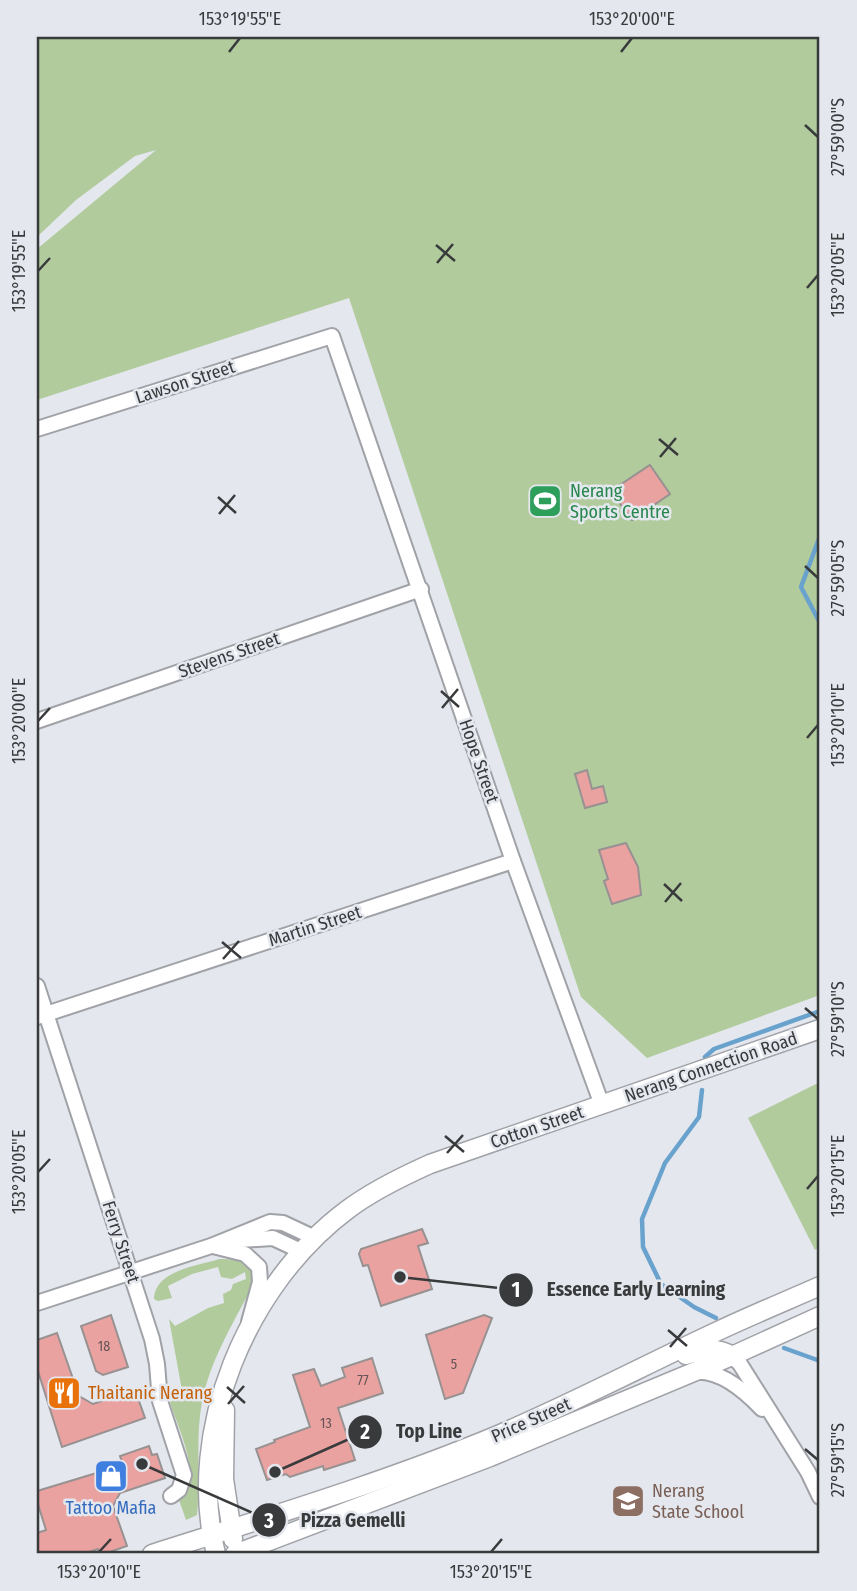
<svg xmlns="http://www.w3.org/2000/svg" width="857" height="1591" font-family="'Fira Sans Condensed',sans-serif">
<rect width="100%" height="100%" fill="#e4e7ed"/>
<!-- green -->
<g fill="#b1cb9d">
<polygon points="37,37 820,37 820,995 647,1058 581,997 349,298 37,400 37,249 156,150 135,156 76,200 37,237"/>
<polygon points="820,1082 820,1247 815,1250 748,1118"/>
<path d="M 219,1259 C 241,1259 257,1261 251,1289 C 232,1325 210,1361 202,1402 C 195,1439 201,1479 197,1515 L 186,1520 L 179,1500 C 206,1483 177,1426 170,1402 L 183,1396 L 169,1319 L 175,1326 L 208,1308 L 224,1303 L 223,1294 L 231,1290 L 233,1284 L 246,1279 L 245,1272 L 232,1279 L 221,1277 L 218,1267 L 192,1274 L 168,1286 L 172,1298 L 158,1301 L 154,1299 C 155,1270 198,1266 219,1259 Z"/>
</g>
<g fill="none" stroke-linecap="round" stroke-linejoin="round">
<!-- stream -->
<g stroke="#69a2cd" stroke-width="4.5">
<polyline points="820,536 801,587 820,623"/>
<polyline points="705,1057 714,1049 820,1011"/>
<polyline points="702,1090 699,1117 665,1163 642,1219 643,1247 661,1284 694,1307 716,1318"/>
<polyline points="784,1348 820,1361"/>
</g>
</g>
<!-- building -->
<g fill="#eaa2a1" stroke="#989191" stroke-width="2">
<polygon points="650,465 670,494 632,520 611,491"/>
<polygon points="587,770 592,789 603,786 607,802 585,808 575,774"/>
<polygon points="626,843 638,867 641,895 612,904 604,881 608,879 599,850"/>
<polygon points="422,1229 428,1243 418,1246 432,1289 381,1306 368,1265 363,1266 359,1254 361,1249"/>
<polygon points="111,1315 128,1367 103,1375 96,1371 81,1326"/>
<polygon points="484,1315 492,1318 463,1393 445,1399 426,1335"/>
<polygon points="57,1333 79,1396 93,1404 135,1390 145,1418 62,1447 37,1368 37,1340"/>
<polygon points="372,1358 383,1393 338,1408 355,1460 324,1470 323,1466 290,1477 286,1474 267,1480 256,1449 275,1442 274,1440 310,1427 293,1375 314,1369 321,1386 345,1377 342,1368"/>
<polygon points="149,1446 152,1455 157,1454 165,1478 120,1493 113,1506 127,1546 104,1554 100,1554 98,1549 83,1554 37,1554 37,1533 46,1530 37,1501 37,1491 123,1465 120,1456"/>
</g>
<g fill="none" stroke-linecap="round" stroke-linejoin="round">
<!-- minor casing -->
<g stroke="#a0a2a8" stroke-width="18">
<g id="minor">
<polyline points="37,429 332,336 513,861 602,1105"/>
<polyline points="37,721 421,589"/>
<polyline points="37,986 152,1339 157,1364 160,1401 184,1475 179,1490 171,1496"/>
<polyline points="37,1017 513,861"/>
<polyline points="240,1240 273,1238 303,1252"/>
<polyline points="213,1246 245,1254 259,1267 260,1282 249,1322"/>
<polyline points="37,1303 211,1246 270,1222 283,1223 315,1238"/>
<polyline points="732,1356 740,1364 808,1472 820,1497"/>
<path d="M 694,1372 C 720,1369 745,1391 762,1409"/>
</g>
</g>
<!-- major casing -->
<g stroke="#a0a2a8" stroke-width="21">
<g id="major">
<path d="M 686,1355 C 704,1350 716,1346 732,1356"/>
<polyline points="225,1410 224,1479 233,1539"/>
<path d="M 152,1554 C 268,1517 385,1482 498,1435 C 573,1403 645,1365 718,1331 C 752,1315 786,1301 820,1286"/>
<path d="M 216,1554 C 185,1431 247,1285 347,1210 C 372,1191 401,1177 430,1164 L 820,1029"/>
<polyline points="235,1554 490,1457 732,1356 820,1316"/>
</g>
</g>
<!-- minor -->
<use href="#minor" stroke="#fff" stroke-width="14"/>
<!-- major -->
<use href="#major" stroke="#fff" stroke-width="18"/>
</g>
<!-- ticks -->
<path fill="none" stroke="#393a3c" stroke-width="2.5" d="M 229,52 L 240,38M 621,52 L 632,38M 805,125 L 818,137M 436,245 L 455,261M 437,263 L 453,244M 38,271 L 50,258M 807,288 L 818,275M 659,439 L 678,455M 660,457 L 676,438M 218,497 L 236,513M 219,514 L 235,495M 805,566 L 818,578M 441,691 L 459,707M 442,708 L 458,689M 38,721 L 50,708M 807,738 L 818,725M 664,884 L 682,901M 665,902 L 681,883M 222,942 L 241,958M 223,959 L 239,941M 805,1008 L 818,1019M 445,1136 L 464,1152M 447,1153 L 463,1135M 38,1172 L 50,1159M 807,1189 L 818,1176M 668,1330 L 687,1346M 670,1347 L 686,1328M 227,1387 L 245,1403M 228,1404 L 244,1386M 805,1449 L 818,1460M 99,1552 L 111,1539M 491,1552 L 502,1539"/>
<!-- icons -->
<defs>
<g id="stadium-square" transform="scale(1.75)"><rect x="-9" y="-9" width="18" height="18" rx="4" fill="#2e9e5b" stroke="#e4e7ed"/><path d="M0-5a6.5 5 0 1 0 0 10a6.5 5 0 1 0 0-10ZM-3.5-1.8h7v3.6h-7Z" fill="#fff"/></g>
<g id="restaurant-square" transform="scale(1.75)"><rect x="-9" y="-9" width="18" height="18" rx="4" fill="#e8710a" stroke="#e4e7ed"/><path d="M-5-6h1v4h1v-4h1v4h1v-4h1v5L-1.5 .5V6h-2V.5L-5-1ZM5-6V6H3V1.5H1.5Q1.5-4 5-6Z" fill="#fff"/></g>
<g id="shop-square" transform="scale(1.75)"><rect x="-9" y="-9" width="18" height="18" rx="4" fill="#3f7fe0" stroke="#e4e7ed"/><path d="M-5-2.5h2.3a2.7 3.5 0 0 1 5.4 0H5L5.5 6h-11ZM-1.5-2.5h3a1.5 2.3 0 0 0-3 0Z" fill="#fff"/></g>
<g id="school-square" transform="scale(1.75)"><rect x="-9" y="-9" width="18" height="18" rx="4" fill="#8d6e63" stroke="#e4e7ed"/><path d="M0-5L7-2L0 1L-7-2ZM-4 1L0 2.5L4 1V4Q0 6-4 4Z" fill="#fff"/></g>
</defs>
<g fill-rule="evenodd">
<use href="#stadium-square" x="545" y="501"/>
<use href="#restaurant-square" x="64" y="1393"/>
<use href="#shop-square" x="111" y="1476"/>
<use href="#school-square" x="628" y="1501"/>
</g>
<g text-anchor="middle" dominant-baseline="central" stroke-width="5" stroke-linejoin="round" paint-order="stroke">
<!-- number labels -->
<g font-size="14" fill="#655455">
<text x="104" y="1346">18</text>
<text x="454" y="1364">5</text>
<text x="363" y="1380">77</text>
<text x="326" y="1423">13</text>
</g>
<!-- street labels -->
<g font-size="18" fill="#393a3c" stroke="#e4e7ed">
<text transform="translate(185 382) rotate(-18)">Lawson Street</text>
<text transform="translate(229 655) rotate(-19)">Stevens Street</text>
<text transform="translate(479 761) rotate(71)">Hope Street</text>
<text transform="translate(315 926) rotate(-18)">Martin Street</text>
<text transform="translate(711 1067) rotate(-19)">Nerang Connection Road</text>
<text transform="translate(537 1127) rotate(-19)">Cotton Street</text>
<text transform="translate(121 1242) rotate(72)">Ferry Street</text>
<text transform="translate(531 1420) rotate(-24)">Price Street</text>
</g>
<!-- leisure labels -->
<g font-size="18" fill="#27864d" stroke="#e4e7ed" text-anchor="start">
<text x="570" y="491">Nerang<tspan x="570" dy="21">Sports Centre</tspan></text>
</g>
<!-- food labels -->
<g font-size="18" fill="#c56008" stroke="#e4e7ed" text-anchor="start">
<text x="88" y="1393">Thaitanic Nerang</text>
</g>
<!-- education labels -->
<g font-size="18" fill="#785e54" stroke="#e4e7ed" text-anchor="start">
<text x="652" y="1491">Nerang<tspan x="652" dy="21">State School</tspan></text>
</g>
<!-- shop labels -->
<g font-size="18" fill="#366cbe" stroke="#e4e7ed">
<text x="111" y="1508">Tattoo Mafia</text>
</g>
</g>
<!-- callouts -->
<path fill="none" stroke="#393a3c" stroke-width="2.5" d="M400 1277L516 1290M275 1472L365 1432M142 1464L269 1520"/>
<g fill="#393a3c" stroke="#e4e7ed" stroke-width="2.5">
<circle cx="400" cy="1277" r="7"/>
<circle cx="275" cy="1472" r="7"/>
<circle cx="142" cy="1464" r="7"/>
<circle cx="516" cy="1290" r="18"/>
<circle cx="365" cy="1432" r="18"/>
<circle cx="269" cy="1520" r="18"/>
</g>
<g font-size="21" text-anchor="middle" font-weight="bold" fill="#fff">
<text x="516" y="1297">1</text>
<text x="365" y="1439">2</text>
<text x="269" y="1528">3</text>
</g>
<g font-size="19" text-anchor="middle" font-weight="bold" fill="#393a3c" stroke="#e4e7ed" stroke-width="5" stroke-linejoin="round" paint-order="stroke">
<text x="636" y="1296">Essence Early Learning</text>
<text x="429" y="1438">Top Line</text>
<text x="353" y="1527">Pizza Gemelli</text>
</g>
<!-- border -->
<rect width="857" height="1591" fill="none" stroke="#e4e7ed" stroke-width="77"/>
<rect x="38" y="38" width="780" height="1514" fill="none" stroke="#393a3c" stroke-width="2.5"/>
<g font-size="18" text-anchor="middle" fill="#393a3c">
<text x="240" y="25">153°19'55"E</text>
<text x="632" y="25">153°20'00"E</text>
<text transform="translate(838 137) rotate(-90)" y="6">27°59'00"S</text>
<text transform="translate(19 271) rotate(-90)" y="6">153°19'55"E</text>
<text transform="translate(838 275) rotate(-90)" y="6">153°20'05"E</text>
<text transform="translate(838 578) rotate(-90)" y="6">27°59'05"S</text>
<text transform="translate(19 721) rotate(-90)" y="6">153°20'00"E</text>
<text transform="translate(838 725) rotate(-90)" y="6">153°20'10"E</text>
<text transform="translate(838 1019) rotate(-90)" y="6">27°59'10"S</text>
<text transform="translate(19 1172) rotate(-90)" y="6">153°20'05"E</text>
<text transform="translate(838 1176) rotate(-90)" y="6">153°20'15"E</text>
<text transform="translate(838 1460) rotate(-90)" y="6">27°59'15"S</text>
<text x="99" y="1578">153°20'10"E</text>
<text x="491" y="1578">153°20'15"E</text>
</g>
</svg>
